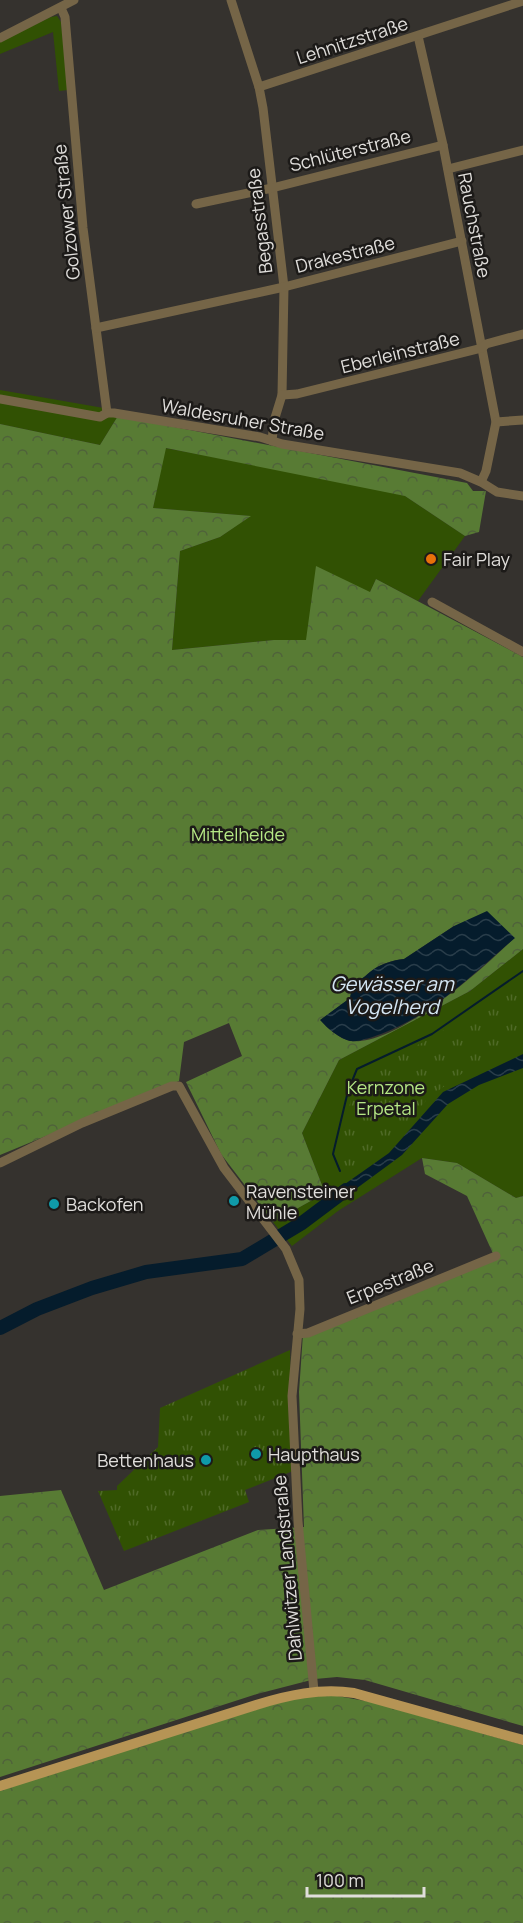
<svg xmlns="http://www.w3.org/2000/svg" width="523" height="1923" font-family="Manrope,sans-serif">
<defs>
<pattern id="forest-crowns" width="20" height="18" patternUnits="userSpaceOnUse" patternTransform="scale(1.5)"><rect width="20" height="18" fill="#587b34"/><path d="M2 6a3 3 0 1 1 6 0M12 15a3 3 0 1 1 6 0" fill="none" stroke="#4f623a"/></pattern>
<pattern id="park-tufts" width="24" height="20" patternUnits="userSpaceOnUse" patternTransform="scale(1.5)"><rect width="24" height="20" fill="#315103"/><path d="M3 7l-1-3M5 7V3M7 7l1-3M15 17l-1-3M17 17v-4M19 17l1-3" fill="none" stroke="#4f6a27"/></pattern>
<pattern id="water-waves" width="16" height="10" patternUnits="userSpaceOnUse" patternTransform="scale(1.5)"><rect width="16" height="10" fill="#051c2c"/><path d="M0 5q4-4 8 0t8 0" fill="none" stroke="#293d4a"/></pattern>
</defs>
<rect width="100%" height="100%" fill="#35322e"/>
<!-- green -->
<g fill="#315103">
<polygon points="57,16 61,22 68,90 59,91 53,32 0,54 0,41 51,17"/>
<polygon points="0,390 121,411 100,445 0,424"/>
<polygon points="165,448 363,485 405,496 465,536 418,601 376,579 370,592 306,640 274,640 172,650 180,551 220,537 250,516 153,508"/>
<polygon points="523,949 523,1196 516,1198 457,1163 422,1158 338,1211 292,1246 273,1222 325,1193 302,1133 339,1060 470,991"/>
</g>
<!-- forest -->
<g fill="url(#forest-crowns)" fill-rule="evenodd">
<path d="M 121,411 L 169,426 L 467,483 L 473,491 L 486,491 L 479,532 L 465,536 L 405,496 L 166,448 L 153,508 L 251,516 L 220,537 L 180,551 L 172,650 L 274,640 L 306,640 L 316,566 L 370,592 L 376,579 L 523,657 L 523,949 L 470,991 L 339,1060 L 302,1133 L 325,1193 L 273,1222 L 221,1154 L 186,1082 L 242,1056 L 229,1023 L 184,1042 L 179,1081 L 0,1155 L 0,424 L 100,445 ZM 454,926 L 514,938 C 484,968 396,1047 350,1041 C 340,1039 327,1028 321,1020 L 350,998 L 353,983 C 361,980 364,977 370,972 C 379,964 393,960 404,959 Z"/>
<polygon points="422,1158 457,1163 516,1198 523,1196 523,1726 365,1680 337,1677 315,1679 257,1694 0,1777 0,1496 61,1490 104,1590 258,1530 304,1527 299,1392 303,1334 495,1258 467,1196 425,1174"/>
<polygon points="326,1694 371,1702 523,1745 523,1923 0,1923 0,1789 264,1707 304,1696"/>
</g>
<!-- park -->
<g fill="url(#park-tufts)">
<polygon points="523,977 523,1046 464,1072 428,1098 386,1149 349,1176 338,1156 354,1086 362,1072 432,1038"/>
<polygon points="290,1350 293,1471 245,1490 249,1502 124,1551 98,1491 117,1490 117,1486 158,1447 160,1408"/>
</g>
<!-- water -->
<g fill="url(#water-waves)">
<path d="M 487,911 L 515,938 C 473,974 434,1014 381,1034 C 372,1037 361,1042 350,1041 C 340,1039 327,1028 320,1020 L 350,998 L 353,983 C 361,980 364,977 370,972 C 379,964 394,960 404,959 L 454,926 Z"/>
<polygon points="523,1054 523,1068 479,1085 448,1104 402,1155 334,1205 330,1199 335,1191 389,1153 443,1092"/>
</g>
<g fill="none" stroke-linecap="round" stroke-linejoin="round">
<!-- stream -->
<polyline stroke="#051c2c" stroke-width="2" points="340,1171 333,1154 348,1091 357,1069 432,1034 523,971"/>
<!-- river -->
<polyline stroke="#051c2c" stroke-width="14" points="0,1328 37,1309 92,1288 146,1272 242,1259 302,1223 346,1190"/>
<!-- minor -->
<g stroke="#756547" stroke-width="9">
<polyline points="231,0 259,87 263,108 284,287 282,395 274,421 272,441"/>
<polyline points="61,8 65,17 83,228 107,413"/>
<polyline points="418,36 443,145 496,422 486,471 481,482"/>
<polyline points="0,38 74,0"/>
<polyline points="259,87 523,1"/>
<polyline points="448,169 523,150"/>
<polyline points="196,204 272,188 443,145"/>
<polyline points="96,328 284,287 462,241"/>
<polyline points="282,395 297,394 482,348 486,344 523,334"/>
<polyline points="0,399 100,417 107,413 114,413 260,437 282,444 460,473 481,482 497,492 523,496"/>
<polyline points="496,422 523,420"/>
<polyline points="432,602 523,652"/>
<polyline points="0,1163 82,1123 172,1086 179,1086 224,1168 286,1249 299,1280 300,1309 292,1396 298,1521 314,1691"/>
<polyline points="297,1334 308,1333 496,1256"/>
</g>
<!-- major -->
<path stroke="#b69455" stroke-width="10" d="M 0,1786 L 256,1705 C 288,1695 320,1688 354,1693 L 523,1740"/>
</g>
<!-- markers -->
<circle fill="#e8710a" stroke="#1c1a18" stroke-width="2" cx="431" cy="559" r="6"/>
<g fill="#0f9aa8" stroke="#1c1a18" stroke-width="2">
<circle cx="234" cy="1201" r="6"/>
<circle cx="54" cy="1204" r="6"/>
<circle cx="256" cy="1454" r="6"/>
<circle cx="206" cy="1460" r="6"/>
</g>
<g text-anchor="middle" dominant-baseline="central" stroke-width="5" stroke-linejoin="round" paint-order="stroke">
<!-- street labels -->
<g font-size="18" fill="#e0dedb" stroke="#1c1a18">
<text transform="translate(352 40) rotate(-18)">Lehnitzstraße</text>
<text transform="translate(350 150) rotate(-14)">Schlüterstraße</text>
<text transform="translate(66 212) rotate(-96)">Golzower Straße</text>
<text transform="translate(259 221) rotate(-97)">Begasstraße</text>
<text transform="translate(475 225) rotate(79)">Rauchstraße</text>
<text transform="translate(345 254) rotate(-14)">Drakestraße</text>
<text transform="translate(400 352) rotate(-14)">Eberleinstraße</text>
<text transform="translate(243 419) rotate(10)">Waldesruher Straße</text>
<text transform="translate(390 1281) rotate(-22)">Erpestraße</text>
<text transform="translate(287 1568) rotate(-95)">Dahlwitzer Landstraße</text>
</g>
<!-- poi labels -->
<g font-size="18" fill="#e0dedb" stroke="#1c1a18" text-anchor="start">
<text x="443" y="559">Fair Play</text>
<text x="246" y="1191">Ravensteiner<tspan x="246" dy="21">Mühle</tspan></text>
<text x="66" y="1204">Backofen</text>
<text x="268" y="1454">Haupthaus</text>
<text x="194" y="1460" text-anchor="end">Bettenhaus</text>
</g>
<!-- park labels -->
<g font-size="18" fill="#b5e785" stroke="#1c1a18">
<text x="238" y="834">Mittelheide</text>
<text x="386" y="1087">Kernzone<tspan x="386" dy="21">Erpetal</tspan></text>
</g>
<!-- water labels -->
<g font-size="20" font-style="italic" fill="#d4e6f4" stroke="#1c1a18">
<text x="392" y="983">Gewässer am<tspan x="392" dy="23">Vogelherd</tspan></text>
</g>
</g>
<!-- scale -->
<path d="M307 1887v9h117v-9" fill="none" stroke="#e0dedb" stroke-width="3"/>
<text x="316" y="1887" font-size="18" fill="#e0dedb" stroke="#1c1a18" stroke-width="4.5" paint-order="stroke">100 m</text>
</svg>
